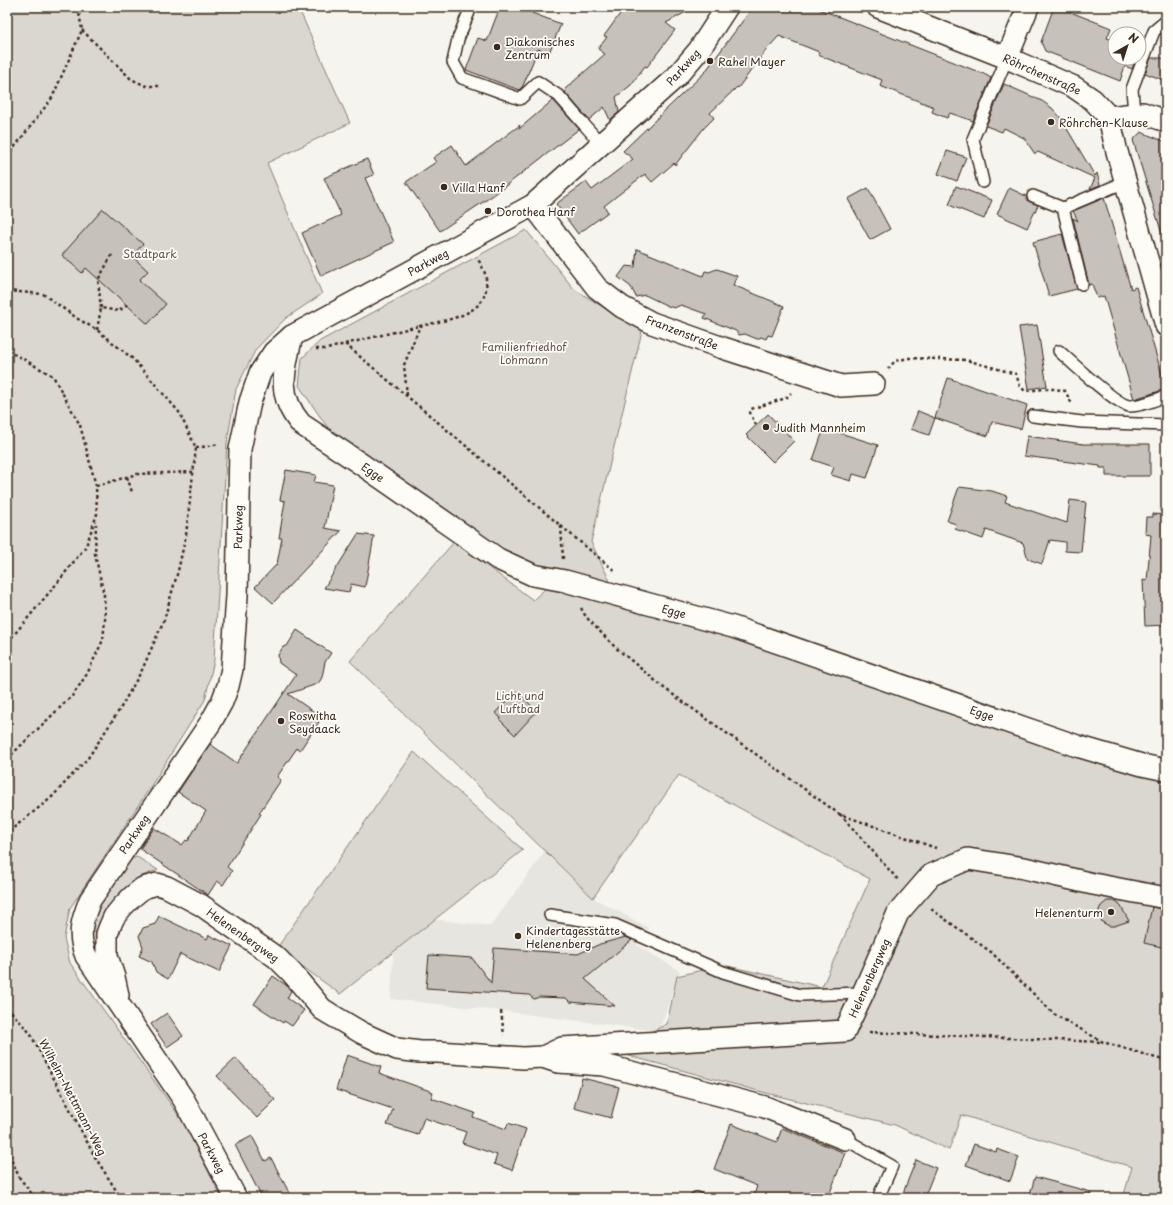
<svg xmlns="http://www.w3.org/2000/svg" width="1173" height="1205" font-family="'Playpen Sans',sans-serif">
<rect width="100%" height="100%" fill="#f5f4ee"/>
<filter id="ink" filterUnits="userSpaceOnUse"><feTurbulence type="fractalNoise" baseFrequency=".025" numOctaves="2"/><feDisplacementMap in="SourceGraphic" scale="8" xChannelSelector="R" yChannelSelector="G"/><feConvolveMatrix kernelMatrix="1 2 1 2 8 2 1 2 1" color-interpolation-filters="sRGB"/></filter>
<g filter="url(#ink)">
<!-- built -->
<polygon fill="#e7e5df" points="545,851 593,898 649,928 637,945 680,971 659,1031 501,1011 391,999 395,915 491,926"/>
<!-- green -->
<g fill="#dad6d0" stroke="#8a8077">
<polygon points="7,7 298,7 350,123 267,163 322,294 286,318 256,349 236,389 227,443 214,660 205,700 151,786 70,908 64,938 70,963 182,1120 222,1198 7,1198"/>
<polygon points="526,230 574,289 642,331 591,542 623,608 730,634 1166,772 1166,1198 1123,1198 1132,1167 961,1115 949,1150 895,1125 766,1093 611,1051 667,1024 677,976 723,965 822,987 870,879 679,775 593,898 350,661 454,542 533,600 556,579 502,550 328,428 299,386 302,358 320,341"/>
<polygon points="414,752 523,850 340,994 277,948"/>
<polygon points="137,857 158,870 139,877 121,895 101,955 95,956 90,929 101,903 131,859"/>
</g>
<!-- building -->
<g fill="#c7c1bb" stroke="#3b2a1e">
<polygon points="500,7 534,7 532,13 561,24 549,53 538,49 523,86 519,90 466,70 478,38 487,41"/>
<polygon points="625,7 695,7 666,23 675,30 647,67 645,66 631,85 616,97 619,112 610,120 604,107 589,120 565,92 566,91 565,89 605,54 598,49 607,37 604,36"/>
<polygon points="753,7 814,7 984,74 991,78 973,121 950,113 947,118 932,112 934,107 880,86 882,80 818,55 819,52 779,36 767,49 738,88 737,87 710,113 714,118 704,128 675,165 674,163 652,182 645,174 604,206 608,212 578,234 556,204 586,182 592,190 633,159 623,151 705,72"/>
<polygon points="1054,7 1058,7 1111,28 1107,38 1115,41 1115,58 1136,58 1132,69 1125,66 1120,81 1045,51 1041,42"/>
<polygon points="1151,58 1166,58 1166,81 1145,73"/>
<polygon points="1004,84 1042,101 1052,108 1060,117 1095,176 1097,173 1100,185 1090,189 1095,178 1038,152 1035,154 1024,138 1004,128 1002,132 986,126"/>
<polygon points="553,100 579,129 495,194 440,231 406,182 436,162 433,158 452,145 466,166 520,125 519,129"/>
<polygon points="1141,132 1166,142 1166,233 1162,234 1133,140"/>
<polygon points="947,151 966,157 957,181 938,174"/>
<polygon points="367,159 374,175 365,178 394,242 321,276 302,233 341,215 324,178"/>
<polygon points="956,186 992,200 984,219 949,205"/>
<polygon points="868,188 890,229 870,240 848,199"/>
<polygon points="1009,188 1026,196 1028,201 1038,205 1027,228 997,214"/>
<polygon points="1104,198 1131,289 1136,287 1166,388 1166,389 1134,399 1104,296 1097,298 1092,284 1089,285 1073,218 1078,221 1073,211"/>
<polygon points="103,209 143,244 132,256 148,271 139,280 166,304 148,324 86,268 82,273 62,255"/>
<polygon points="1062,234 1077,289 1049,296 1033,242"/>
<polygon points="637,249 703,276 705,271 709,272 717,269 737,276 733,285 784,306 772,336 768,335 766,339 761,337 757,339 745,334 739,335 736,331 704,318 706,314 681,305 674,308 668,306 645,295 636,297 631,287 618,277 626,266 635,267"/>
<polygon points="1037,325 1047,386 1029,389 1019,327"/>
<polygon points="948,378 1027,405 1021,429 992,422 988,436 935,418 929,435 911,429 918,411 935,418"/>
<polygon points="768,414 794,441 773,462 746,435"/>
<polygon points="824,428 878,445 867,478 853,474 851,481 831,475 834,467 813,460"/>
<polygon points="1027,436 1083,444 1150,444 1150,476 1106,476 1106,468 1100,468 1100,466 1024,456"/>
<polygon points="286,470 316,475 314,482 333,485 325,528 341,531 273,603 255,587 277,564 282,538 279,538 285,501 280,500"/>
<polygon points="959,487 992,491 1007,496 1005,502 1067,523 1070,500 1086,502 1081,552 1065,551 1065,542 1050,540 1042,564 1028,559 1023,543 986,530 983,539 955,529 956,524 947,521"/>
<polygon points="1153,514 1166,515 1166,625 1145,626 1143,580 1147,581 1151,535 1145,534 1146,517 1153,517"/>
<polygon points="358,534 374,536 365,587 351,584 349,592 324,588"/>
<polygon points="297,630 331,653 325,662 322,677 320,681 317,684 288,694 320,716 317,721 319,722 300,750 297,748 277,777 281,780 259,813 261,814 227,867 232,871 223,885 217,881 208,895 140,849 154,828 182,845 186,840 188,841 206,811 178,792 210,744 237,763 296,675 279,663 278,655 283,647 287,646"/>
<polygon points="516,691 537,711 515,735 500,720 501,718 495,713"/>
<polygon points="1107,901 1116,901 1119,903 1129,921 1114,926 1109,926 1102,922 1099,914 1099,910 1101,906"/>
<polygon points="1152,907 1166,910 1166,948 1144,943"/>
<polygon points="159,916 207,939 209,935 232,946 219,972 180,954 168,979 156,972 152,962 139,956 143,947 139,936 143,928 155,924"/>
<polygon points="626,937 632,940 585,979 615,1006 570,1002 566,998 539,997 534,999 529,995 426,988 429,955 472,958 491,983 494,948 578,954 600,944"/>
<polygon points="273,976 286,985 291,991 287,998 304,1010 292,1026 284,1021 283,1023 254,1004"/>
<polygon points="167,1013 183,1036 167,1047 151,1024"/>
<polygon points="347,1055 381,1067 379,1073 433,1092 431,1098 475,1113 473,1117 506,1129 508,1123 526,1129 512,1170 494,1164 497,1155 462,1143 466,1132 424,1118 418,1135 387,1125 393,1109 336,1090"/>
<polygon points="236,1058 275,1100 257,1118 217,1076"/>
<polygon points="582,1078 619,1087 611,1118 574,1108"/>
<polygon points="731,1124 777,1142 782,1128 845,1153 828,1198 753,1198 757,1186 714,1169"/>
<polygon points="252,1136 265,1161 271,1158 292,1198 262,1198 235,1145"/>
<polygon points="974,1144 996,1152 997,1149 1019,1157 1010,1181 966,1165"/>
<polygon points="916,1160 936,1168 924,1198 901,1198"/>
<polygon points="1035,1177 1091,1192 1090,1198 1029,1198"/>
</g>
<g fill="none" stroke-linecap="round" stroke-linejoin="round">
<!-- service casing -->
<g stroke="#3b2a1e" stroke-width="14">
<g id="service">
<polyline points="471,7 458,39 453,62 462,78 520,99 538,82 559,96 602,145"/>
<polyline points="1134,113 1132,89 1154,31 1166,21"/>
<polyline points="983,182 973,139 1007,58"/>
<polyline points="1033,196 1063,208 1125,182"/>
<polyline points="1063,208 1082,284"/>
<path d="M 1059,351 C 1070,361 1118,406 1130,406 C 1142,406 1155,400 1166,396"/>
<polyline points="1033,416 1082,422 1166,425"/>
<polyline points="550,915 615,925 723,972 800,995 863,993"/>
<polyline points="845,1139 892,1166 878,1198"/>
<polyline points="696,1198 697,1198"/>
</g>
</g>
<!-- minor casing -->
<g stroke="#3b2a1e" stroke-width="24">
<g id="minor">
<polyline points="878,7 1007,58 1074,87 1093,100 1109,117 1116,148 1166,326"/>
<polyline points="1007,58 1028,7"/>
<polyline points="1109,117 1143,113 1166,121"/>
<polyline points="533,205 597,288 622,307 652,323 723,348 841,386 874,384"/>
<path d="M 292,336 C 284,370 276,395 301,424 L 361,464 L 498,559 L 533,575 L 565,581 L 733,627 L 1077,746 L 1142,765 L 1166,770"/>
<polyline points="118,995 114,977 107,956 107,934 110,926 114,917 123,906 132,897 143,888 157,884 167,887 201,905 277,958 292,973 322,1009 330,1014 362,1033 397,1049 420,1052 438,1052 523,1058 543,1057 562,1048 845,1031 863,993 898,913 931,875 968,859 1024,868 1093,884 1166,898"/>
<polyline points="543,1057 558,1062 604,1065 765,1107 845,1139"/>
<path d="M 236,1198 L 184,1100 L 86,956 C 77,934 82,920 90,900 L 211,722 L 222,702 L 228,686 L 232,669 L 237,596 L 240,449 L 250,402 L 260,373 L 274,352 L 292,336 L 533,205 L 676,77 L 699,50 L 727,7"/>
</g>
</g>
<!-- path -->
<g stroke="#3b2a1e" stroke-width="2.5" stroke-dasharray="3 3" stroke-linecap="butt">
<polyline points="82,30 131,79 146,86 160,86"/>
<polyline points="7,157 52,98 82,30 78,7"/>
<polyline points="7,291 43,294 78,319 97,330 133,359 179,412 196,448 186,535 178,571 164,620 142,670 120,709 88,758 51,798 7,833"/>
<polyline points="101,308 98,280 113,253"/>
<polyline points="97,330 101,308 119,311 127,305"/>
<polyline points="345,344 419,326"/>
<polyline points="316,349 327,349 345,344 561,526 563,559"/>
<polyline points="7,352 16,355 53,376 80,425 96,486 97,514 86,546 58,582 7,643"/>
<path d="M 888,369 L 895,361 L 909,358 L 966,360 L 1016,374 L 1020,386 L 1025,391 C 1038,390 1052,387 1065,391 L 1072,404"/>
<path d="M 407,395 L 404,365 L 420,326 C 445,320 491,316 486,279 C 486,273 481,265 478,259"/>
<polyline points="756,425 750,413 751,409 786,398 791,393"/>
<polyline points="196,448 219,444"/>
<polyline points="127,477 132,492"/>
<polyline points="96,486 137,474 193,472"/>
<polyline points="561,526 615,571"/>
<polyline points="581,608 586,617 615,647 664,688 839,814 936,848"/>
<polyline points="7,759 73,695 87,674 103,640 105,619 104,595 95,554 96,524"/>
<polyline points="840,814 899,881"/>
<polyline points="931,909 991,952 1054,1014 1103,1042 1166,1061"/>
<polyline points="7,1007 30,1033 95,1157 121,1198"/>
<polyline points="501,1011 504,1035"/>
<polyline points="869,1032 1102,1042"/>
<polyline points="7,1149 19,1177 35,1198"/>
</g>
<!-- service -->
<use href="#service" stroke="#fdfcf7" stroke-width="11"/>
<!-- minor -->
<use href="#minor" stroke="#fdfcf7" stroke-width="21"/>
</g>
</g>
<!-- markers -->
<g fill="#3b2a1e" stroke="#fdfcf7" stroke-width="1.5">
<circle cx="497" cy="47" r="4"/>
<circle cx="710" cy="61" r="4"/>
<circle cx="1051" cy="122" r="4"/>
<circle cx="444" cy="187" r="4"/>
<circle cx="488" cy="211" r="4"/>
<circle cx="766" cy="427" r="4"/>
<circle cx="281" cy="721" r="4"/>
<circle cx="1111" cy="912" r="4"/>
<circle cx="518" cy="936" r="4"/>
</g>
<g text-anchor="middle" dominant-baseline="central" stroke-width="3.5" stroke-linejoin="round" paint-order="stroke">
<!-- poi labels -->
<g font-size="11" fill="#3b2a1e" stroke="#fdfcf7" text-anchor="start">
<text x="505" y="41">Diakonisches<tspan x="505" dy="13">Zentrum</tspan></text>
<text x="718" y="61">Rahel Mayer</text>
<text x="1059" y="122">Röhrchen-Klause</text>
<text x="452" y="187">Villa Hanf</text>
<text x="496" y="211">Dorothea Hanf</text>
<text x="774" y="427">Judith Mannheim</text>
<text x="289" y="715">Roswitha<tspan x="289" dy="13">Seydaack</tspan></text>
<text x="1103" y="912" text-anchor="end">Helenenturm</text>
<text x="526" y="930">Kindertagesstätte<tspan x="526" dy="13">Helenenberg</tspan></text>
</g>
<!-- street labels -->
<g font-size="11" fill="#3b2a1e" stroke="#fdfcf7">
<text transform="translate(683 67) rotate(-48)">Parkweg</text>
<text transform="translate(1042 74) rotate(24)">Röhrchenstraße</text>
<text transform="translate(428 262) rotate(-28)">Parkweg</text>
<text transform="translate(682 332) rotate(21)">Franzenstraße</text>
<text transform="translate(373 472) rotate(35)">Egge</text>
<text transform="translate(238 527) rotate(-89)">Parkweg</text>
<text transform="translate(674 611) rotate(15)">Egge</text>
<text transform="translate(982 713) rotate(19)">Egge</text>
<text transform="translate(134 834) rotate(-56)">Parkweg</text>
<text transform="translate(243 935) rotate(35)">Helenenbergweg</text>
<text transform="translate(869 978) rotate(-66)">Helenenbergweg</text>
<text transform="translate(73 1097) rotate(62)">Wilhelm-Nettmann-Weg</text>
<text transform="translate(212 1153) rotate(62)">Parkweg</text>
</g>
<!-- park labels -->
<g font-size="11" fill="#63554a" stroke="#fdfcf7">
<text x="150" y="253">Stadtpark</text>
<text x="524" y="346">Familienfriedhof<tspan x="524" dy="13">Lohmann</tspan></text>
<text x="520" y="695">Licht und<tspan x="520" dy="13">Luftbad</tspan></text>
</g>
</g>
<!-- margin -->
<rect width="1173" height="1205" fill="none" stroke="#fdfcf7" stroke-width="24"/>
<rect x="12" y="12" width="1149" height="1181" fill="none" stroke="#3b2a1e" stroke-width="1.5" filter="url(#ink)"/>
<!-- north arrow -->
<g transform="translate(1127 46) rotate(39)"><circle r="19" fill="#fdfcf7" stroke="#afa8a0"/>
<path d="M0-3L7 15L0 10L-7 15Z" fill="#3b2a1e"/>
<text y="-6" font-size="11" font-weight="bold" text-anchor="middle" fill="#3b2a1e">N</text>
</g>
</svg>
